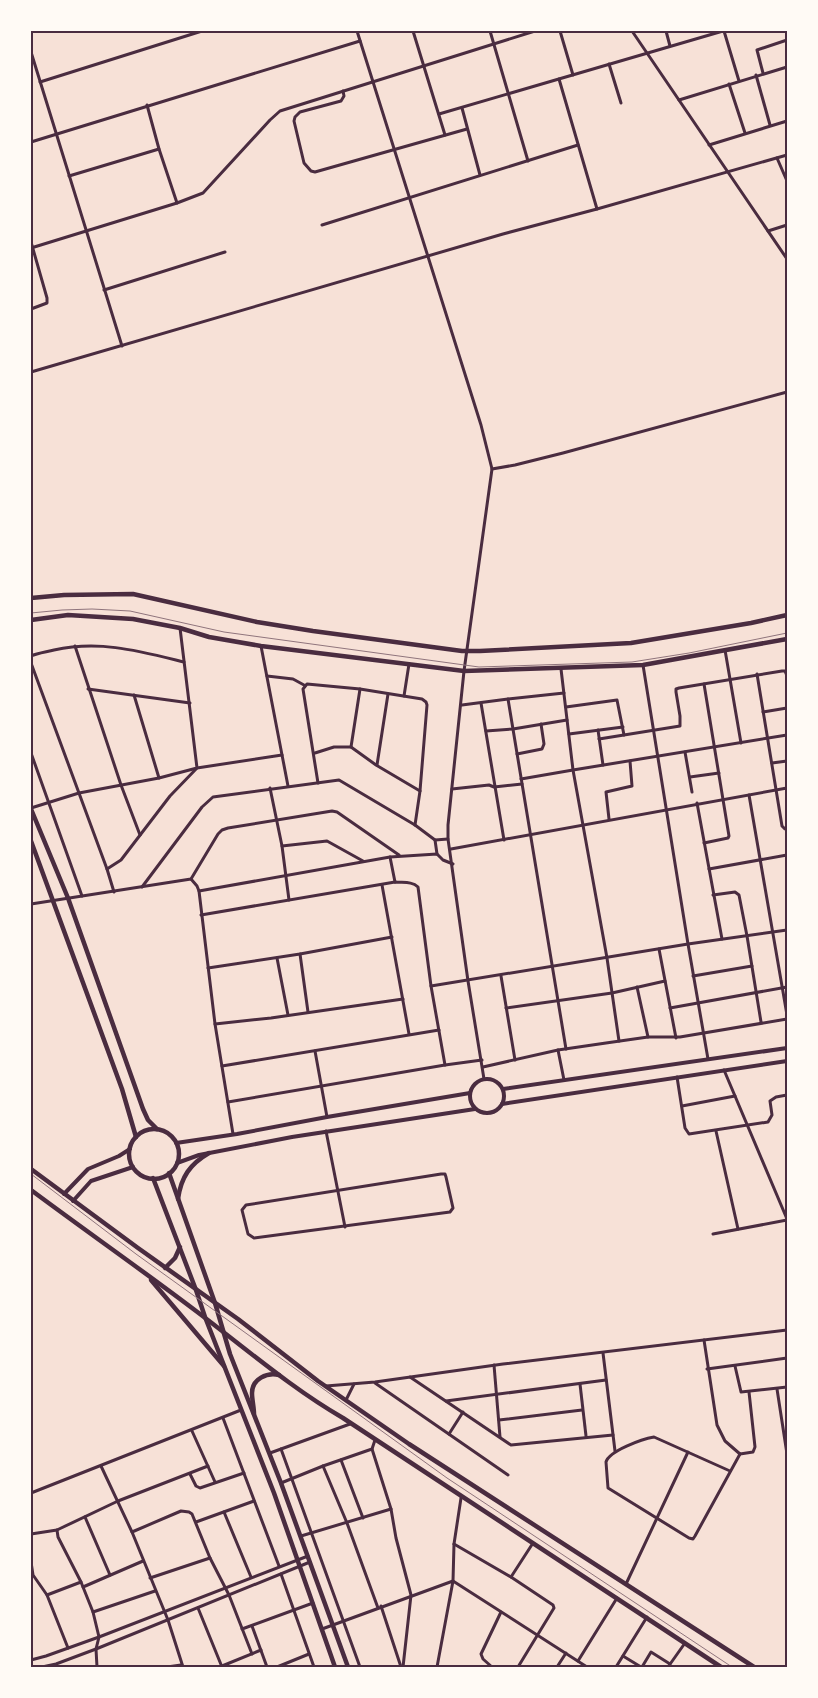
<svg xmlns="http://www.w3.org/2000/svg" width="818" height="1698" font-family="'Work Sans',sans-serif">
<rect width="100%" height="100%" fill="#f7e1d7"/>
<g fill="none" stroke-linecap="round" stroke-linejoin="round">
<!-- minor -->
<g stroke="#4a2c40" stroke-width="3">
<polyline points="357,31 481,425 492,469 464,671 448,825 448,839 468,981 484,1079"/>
<polyline points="413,31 445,135"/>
<polyline points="490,31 528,161"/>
<polyline points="560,31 573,75"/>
<polyline points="632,31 787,259"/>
<polyline points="666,31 670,46"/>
<polyline points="724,31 739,81"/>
<polyline points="787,31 787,32"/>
<polyline points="31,52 122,346"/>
<polyline points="609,64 621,103"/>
<polyline points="763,73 757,50 787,40"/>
<polyline points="756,75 770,125"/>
<polyline points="559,79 597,209"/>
<polyline points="40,82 202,31"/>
<polyline points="729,84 745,133"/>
<polyline points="343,91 344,96 341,101 300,112 295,117 294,121 304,163 311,171 315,172 467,129"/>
<polyline points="679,100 787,67"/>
<polyline points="147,105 159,149 177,203"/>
<polyline points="462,108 480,175"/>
<polyline points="439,114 723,31"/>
<polyline points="31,142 360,41"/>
<polyline points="709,145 787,121"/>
<polyline points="777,158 787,181"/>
<polyline points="69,176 159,149"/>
<polyline points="322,225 578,145"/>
<polyline points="768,231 787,225"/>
<polyline points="31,242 47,298 47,303 31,309"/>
<polyline points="31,248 177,203 203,193 270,120 280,111 535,31"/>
<polyline points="104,290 225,252"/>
<polyline points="31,372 503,234 597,209 787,155"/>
<polyline points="492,469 515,465 563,453 787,392"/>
<polyline points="75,646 121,785 140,835"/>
<polyline points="261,646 288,786"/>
<polyline points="725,650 741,743"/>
<path d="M 31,656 C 37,653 46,652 54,650 C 100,640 139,651 184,662"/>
<polyline points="31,663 107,869 114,892"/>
<polyline points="643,665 688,944 708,1059"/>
<polyline points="561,669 573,770 607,958 619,1041"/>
<polyline points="757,674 782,826 785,829 787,829"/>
<polyline points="267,676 293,679 304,685"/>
<polyline points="88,689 190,703"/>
<polyline points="134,695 159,778"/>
<polyline points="404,696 409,664"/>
<polyline points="508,699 564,693"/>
<polyline points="481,703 504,840"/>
<polyline points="462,705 508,699 566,1049"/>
<polyline points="566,707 617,700 624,735"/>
<polyline points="763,712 787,708"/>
<polyline points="598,730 603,765"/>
<polyline points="486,731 513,729 567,720"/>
<polyline points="569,734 623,727"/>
<polyline points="599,739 680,726 680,716 676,692 676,689 679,688 782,671 785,671 787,676"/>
<polyline points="351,747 360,689"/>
<polyline points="685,752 692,792"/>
<polyline points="31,753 82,896"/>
<polyline points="315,753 334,747 351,747 376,765 420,791"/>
<polyline points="517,754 542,749 544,744 541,724"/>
<polyline points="772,763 787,761"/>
<polyline points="377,765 388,694"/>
<polyline points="690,777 719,773"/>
<polyline points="521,779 573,770 787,735"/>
<polyline points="318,783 303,689 307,684 360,689 422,699 426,702 427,705 420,791 415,825"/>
<polyline points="270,788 282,846 289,900"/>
<polyline points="452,789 489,785 494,787 522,784"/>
<polyline points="749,795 787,1015"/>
<polyline points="697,803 722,939"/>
<polyline points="31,808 79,793 159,778 197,768 180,628"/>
<polyline points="609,819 606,792 632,786 630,761"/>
<polyline points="435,840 437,854"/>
<polyline points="704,843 728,838 729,836 704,684"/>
<polyline points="282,846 327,841 363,861"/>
<polyline points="451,849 787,788"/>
<polyline points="390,857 395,882"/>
<polyline points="107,869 121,860 170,796 197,768 282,755"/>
<polyline points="709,869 787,855"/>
<polyline points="191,879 197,886 199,891 215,1024 233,1134"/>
<polyline points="382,885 409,1034"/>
<polyline points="142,887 202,807 213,797 339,780 415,825 435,840 448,839"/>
<polyline points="199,891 390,857 437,854 443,860 453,864"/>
<polyline points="713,895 735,892 739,895 747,936 761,1022"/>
<polyline points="31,904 191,879 218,834 222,830 228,828 332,811 337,812 399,855"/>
<path d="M 201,915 L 395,882 C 403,883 412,881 418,887 L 431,986 L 445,1065"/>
<polyline points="659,949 676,1038"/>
<polyline points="300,954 308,1012"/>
<polyline points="277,958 288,1015"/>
<polyline points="208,968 300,954 392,937"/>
<polyline points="501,976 515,1060"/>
<polyline points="693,976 752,966"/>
<polyline points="431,986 688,944 787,930"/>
<polyline points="637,987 648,1037"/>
<polyline points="506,1008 612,993 665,981"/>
<polyline points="670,1008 787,987"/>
<polyline points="215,1024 271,1018 403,999"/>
<polyline points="558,1050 564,1080"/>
<polyline points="315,1051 327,1117"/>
<polyline points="222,1066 439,1030"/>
<polyline points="483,1067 558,1050 606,1043 648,1037 680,1037 787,1019"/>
<polyline points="724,1070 787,1219"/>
<polyline points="677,1077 685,1128 689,1134 768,1122 772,1115 770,1101 776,1097 787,1095"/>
<polyline points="228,1102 445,1065 482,1060"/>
<polyline points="682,1106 735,1096"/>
<polyline points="326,1131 345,1227"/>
<polyline points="716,1131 738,1229"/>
<polygon points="441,1174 445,1174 446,1177 453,1208 450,1212 254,1238 248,1234 242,1210 246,1205"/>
<polyline points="713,1234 787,1220"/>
<polyline points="704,1340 717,1425 725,1441 740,1454"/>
<polyline points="603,1353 615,1451"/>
<polyline points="494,1365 500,1437"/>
<polyline points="735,1366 741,1392 787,1387"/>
<polyline points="707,1369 787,1358"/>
<polyline points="410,1377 511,1445 613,1435"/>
<polyline points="375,1383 508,1475"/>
<polyline points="580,1384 586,1436"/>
<polyline points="326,1386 375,1382 503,1364 787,1330"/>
<polyline points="777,1389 787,1454"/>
<polyline points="346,1400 354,1384"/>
<polyline points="446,1401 606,1380"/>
<polyline points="223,1418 279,1566"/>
<polyline points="499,1420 582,1410"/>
<polyline points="192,1431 215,1482"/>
<polyline points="449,1434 463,1412"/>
<polyline points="281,1449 360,1667"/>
<polyline points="372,1449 391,1509 396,1538 411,1595 403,1667"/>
<polyline points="270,1453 350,1424"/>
<polyline points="740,1454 753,1452 755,1447 749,1392"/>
<polyline points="341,1460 363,1518"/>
<polyline points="101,1466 132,1532 168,1620 183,1667"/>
<polyline points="323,1466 347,1523 378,1608"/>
<path d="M 730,1471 L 654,1437 C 642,1439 609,1451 606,1462 L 608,1488 L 689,1538 L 693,1539 L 695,1536 L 740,1454"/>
<polyline points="190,1474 196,1486 200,1488 244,1473"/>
<polyline points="281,1483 323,1466 372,1449 375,1440"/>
<polyline points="31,1493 241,1410"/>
<polyline points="224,1512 251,1577"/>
<polyline points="85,1517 110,1575"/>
<polyline points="196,1522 254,1501"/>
<polyline points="57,1530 58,1537 81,1582 93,1612 99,1637 96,1649 97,1667"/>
<polyline points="132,1532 181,1511 189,1512 192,1514 210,1558 229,1595 252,1654"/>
<polyline points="31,1534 57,1530 118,1501 208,1466"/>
<polyline points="301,1536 391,1509"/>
<polyline points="454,1544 511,1577 553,1605 554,1608 518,1667"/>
<polyline points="31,1562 33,1575 47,1595 68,1648"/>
<polyline points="281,1574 314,1667"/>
<polyline points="511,1577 533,1543"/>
<polyline points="150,1578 210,1558"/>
<polyline points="626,1584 688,1452"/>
<polyline points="83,1587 143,1561"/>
<polyline points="47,1595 81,1582"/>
<polyline points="381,1606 401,1667"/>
<polyline points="198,1608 222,1667"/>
<polyline points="93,1612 155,1591"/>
<polyline points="252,1626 267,1667"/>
<polyline points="242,1629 313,1603"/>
<polyline points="322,1629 453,1581 587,1667"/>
<polyline points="623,1656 641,1667"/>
<polyline points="31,1660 46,1656 99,1637 308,1556"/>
<polyline points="578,1661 617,1598"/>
<polyline points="222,1666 261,1650"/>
<polyline points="42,1667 56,1664 96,1649 310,1562"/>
<polyline points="167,1667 181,1665"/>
<polyline points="277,1667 309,1654"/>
<polyline points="437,1667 453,1581 454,1544 461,1498"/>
<polyline points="492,1667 483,1659 481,1654 501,1612"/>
<polyline points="557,1667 566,1653"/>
<polyline points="616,1667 647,1617"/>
<polyline points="642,1667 651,1652 670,1664"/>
<polyline points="668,1667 685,1643"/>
</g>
<!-- tertiary -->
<g stroke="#4a2c40" stroke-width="4">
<circle cx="487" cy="1096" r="17"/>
<polyline points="503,1089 787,1048"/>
<polyline points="502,1104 787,1061"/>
<polyline points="176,1143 237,1134 327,1117 470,1093"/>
<polyline points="177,1163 199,1155 292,1137 475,1109"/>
<polyline points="64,1194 88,1169 119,1156 130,1149"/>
<polyline points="73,1201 91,1181 133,1167"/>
</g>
<!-- secondary -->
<g stroke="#4a2c40" stroke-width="4.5">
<polyline points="31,809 68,898 143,1109 148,1120 157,1129"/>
<polyline points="31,841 122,1089 136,1137"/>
<circle cx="154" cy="1154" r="25"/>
<polyline points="169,1173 215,1303 230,1354 281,1483 348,1667"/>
<polyline points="153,1178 196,1290 205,1317 274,1493 335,1667"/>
<path d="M 178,1199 C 181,1177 190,1164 209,1153"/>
</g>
<!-- primary -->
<g stroke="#4a2c40" stroke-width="4.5">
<polyline points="31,598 64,595 133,594 257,622 313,631 462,651 480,651 631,643 751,623 787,615"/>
<polyline points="31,620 68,615 133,619 180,628 209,637 261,646 464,671 643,665 787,639"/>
<polyline points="31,1169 138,1248 238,1319 318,1381 409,1444 754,1667"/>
<path d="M 31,1190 C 86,1231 142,1270 196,1311 C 244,1347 291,1388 343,1418 L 721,1667"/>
<polyline points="165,1268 175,1258 180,1247"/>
<polyline points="151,1280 224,1366"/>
<path d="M 254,1414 C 254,1407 252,1400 252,1393 C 252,1379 267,1372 279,1375"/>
</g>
<!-- tram -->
<g stroke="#8f747c" stroke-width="1">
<polyline points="31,613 62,610 92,609 130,611 224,632 479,667 632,662 689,653 787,633"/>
<polyline points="31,1174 136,1254 447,1478 732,1667"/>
</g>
</g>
<!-- border -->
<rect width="818" height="1698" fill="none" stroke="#fffaf5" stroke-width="65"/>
<rect x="32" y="32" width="754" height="1634" fill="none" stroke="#4a2c40" stroke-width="2"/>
</svg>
